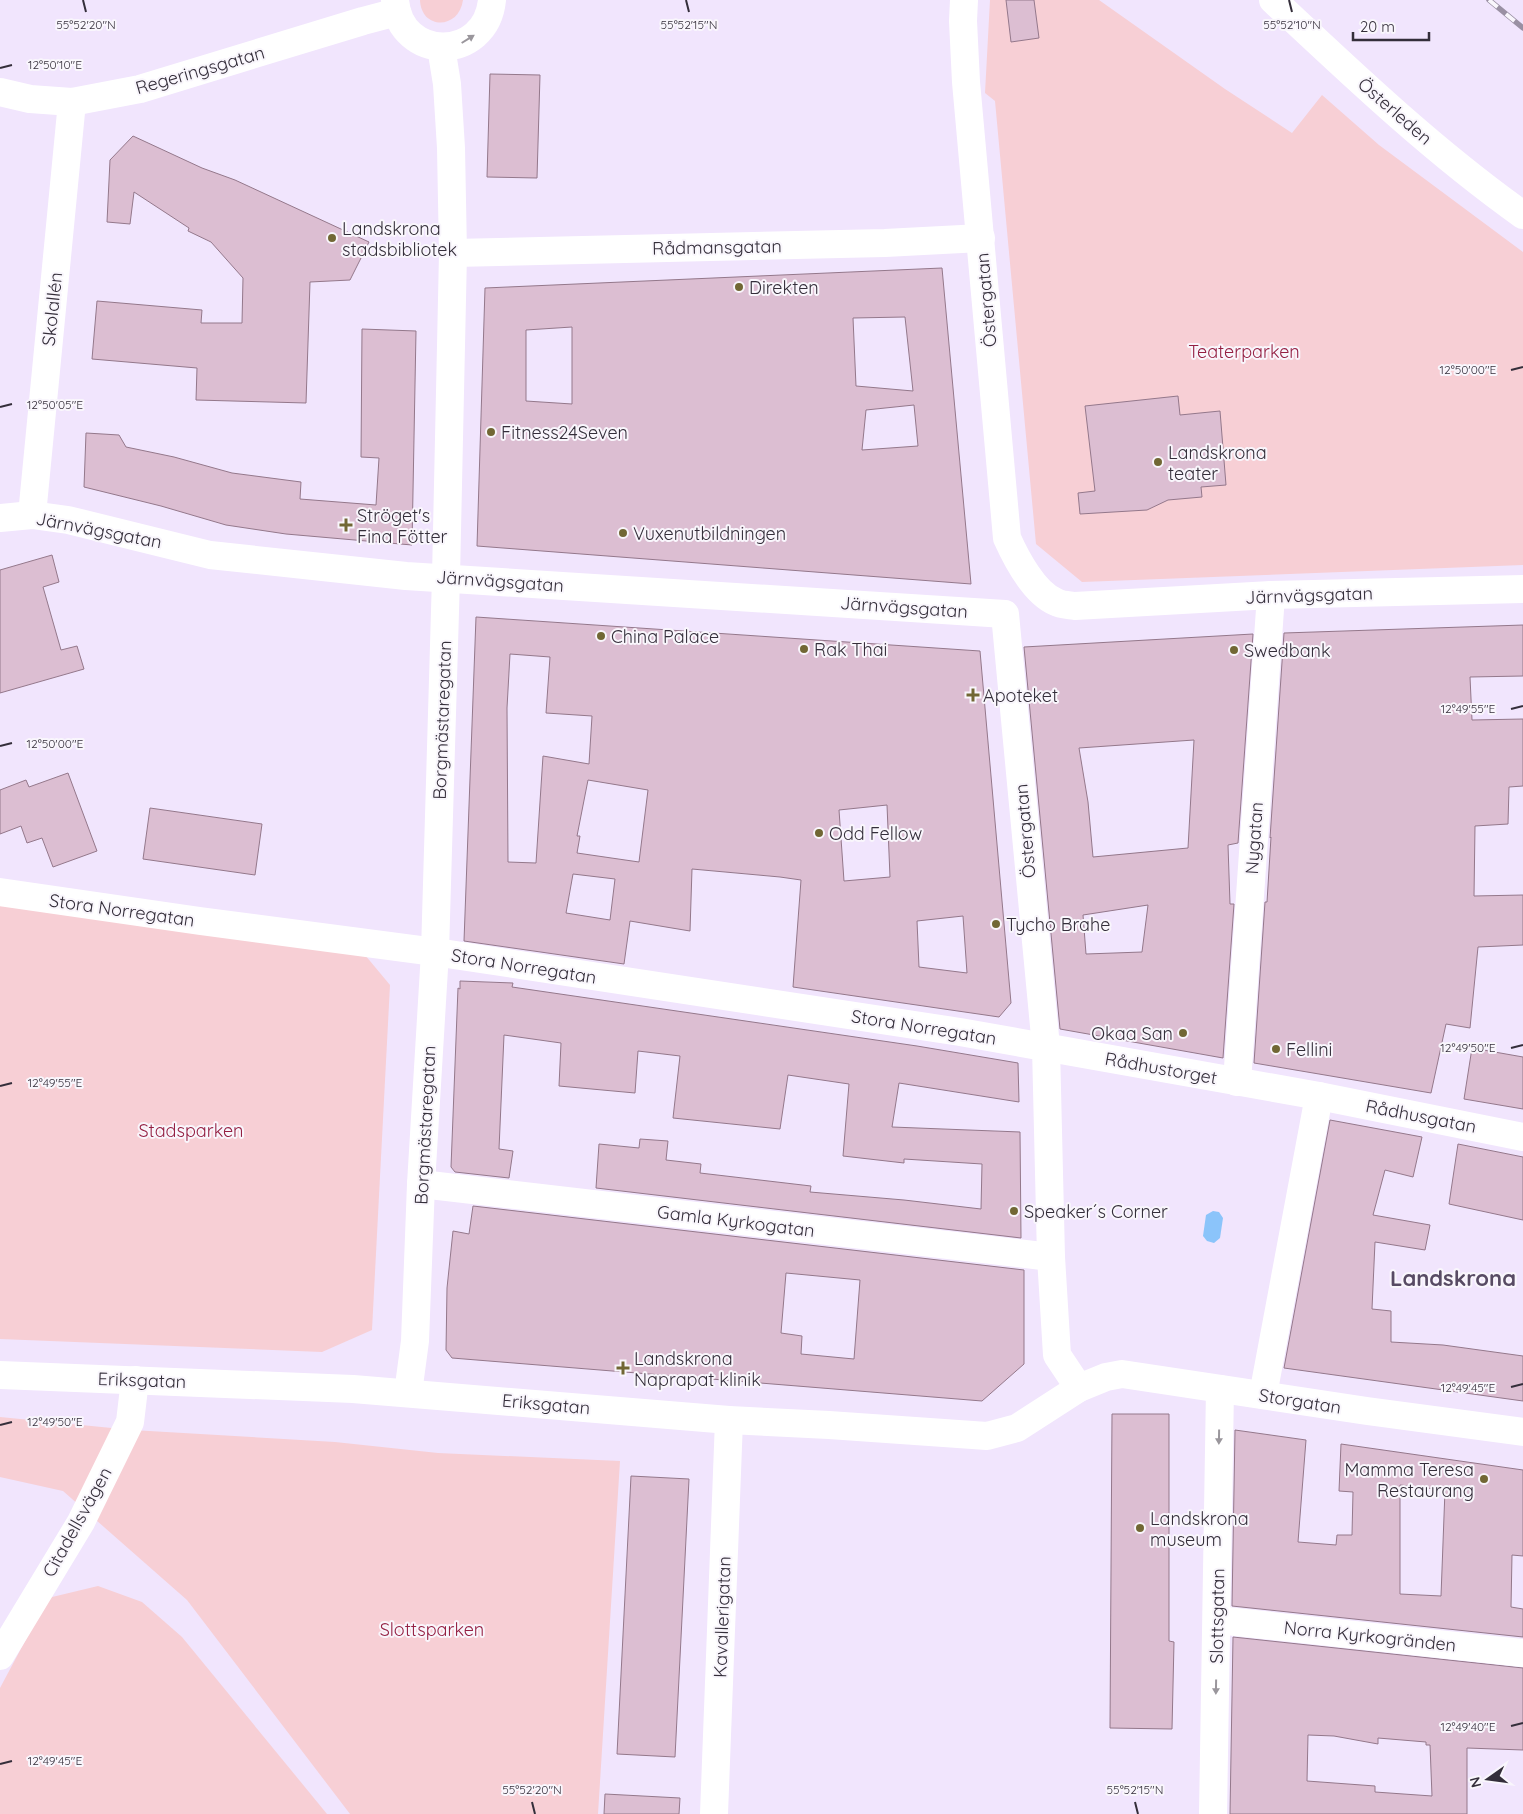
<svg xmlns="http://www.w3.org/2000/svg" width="1523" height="1814" font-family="Quicksand,sans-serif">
<rect width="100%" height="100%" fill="#f1e5fd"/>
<!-- green -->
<g fill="#f7cfd5">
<path d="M 420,0 L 463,0 C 459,30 421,30 420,0 Z"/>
<polygon points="990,0 1099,0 1225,89 1292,133 1322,95 1379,145 1523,252 1523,565 1082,582 1036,544 995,101 985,93"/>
<polygon points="0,901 365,955 390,985 372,1330 322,1352 0,1339"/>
<polygon points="0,1417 132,1430 335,1442 438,1453 620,1461 598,1814 350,1814 187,1600 63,1491 0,1477"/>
<polygon points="98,1586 142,1602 182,1637 327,1814 0,1814 0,1688 48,1598"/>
</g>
<!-- water -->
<polygon fill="#8bc4fa" points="1213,1211 1219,1212 1223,1218 1220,1238 1214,1243 1207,1241 1203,1236 1206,1215"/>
<!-- building -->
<g fill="#dcbed2" stroke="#94788b" fill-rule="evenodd">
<polygon points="1006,0 1034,0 1039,38 1011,42"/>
<polygon points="490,74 540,75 537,178 487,177"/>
<polygon points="133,136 202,168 235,180 369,242 350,280 310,282 306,403 196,400 197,368 92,359 97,301 202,310 201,323 242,323 243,278 211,242 188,231 189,228 134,192 130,224 107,222 110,160"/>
<path d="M 942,268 L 971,584 L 477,546 L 485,288 ZM 905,317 L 913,391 L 856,386 L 853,318 ZM 572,327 L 572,404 L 526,401 L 526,330 ZM 914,405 L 918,446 L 862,450 L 866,410 Z"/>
<polygon points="362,329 416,331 412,545 286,534 226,525 161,506 84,487 86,433 119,435 126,447 174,457 232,473 301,482 300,499 376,505 379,458 361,457"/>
<polygon points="1178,396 1180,415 1220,411 1226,485 1201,487 1202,497 1168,500 1147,510 1080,514 1078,493 1095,491 1085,406"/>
<polygon points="52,555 59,582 43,587 61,650 77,646 84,669 0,693 0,570"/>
<path d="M 476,617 L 980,651 L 1011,1003 L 999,1017 L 793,987 L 801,880 L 780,877 L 692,869 L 690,931 L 630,921 L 624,964 L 464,941 ZM 510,654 L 550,657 L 546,713 L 592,716 L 589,764 L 543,756 L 536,863 L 508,862 L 507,708 ZM 588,780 L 648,790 L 639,862 L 577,853 L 580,836 L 577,836 ZM 887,805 L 890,877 L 844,881 L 839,810 ZM 573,874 L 615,879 L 610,920 L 566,913 ZM 963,916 L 967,973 L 919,967 L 917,921 Z"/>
<polygon points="1523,625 1523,676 1470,677 1472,720 1523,719 1523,786 1509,787 1508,824 1475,826 1474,896 1523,895 1523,945 1478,947 1470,1028 1446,1024 1431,1093 1254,1063 1265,902 1267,902 1271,837 1270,838 1284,633"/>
<path d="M 1253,634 L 1238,843 L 1228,845 L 1230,904 L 1234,904 L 1223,1058 L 1060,1029 L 1024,647 ZM 1194,740 L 1188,848 L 1093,857 L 1088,802 L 1079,748 ZM 1148,905 L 1142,952 L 1086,954 L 1083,915 Z"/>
<polygon points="68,773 97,851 53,867 42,838 27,843 21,826 0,834 0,790 26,780 29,787"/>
<polygon points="150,808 262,824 255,875 143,859"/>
<polygon points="460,981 513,983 512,987 917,1046 1018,1063 1019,1102 899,1083 892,1127 1020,1132 1021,1238 596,1188 599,1144 639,1148 640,1139 668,1141 666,1160 701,1164 700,1173 811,1186 810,1192 904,1200 981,1209 982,1164 904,1159 904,1163 843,1156 849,1084 788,1075 780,1129 673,1118 680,1056 638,1051 635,1093 559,1086 561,1043 504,1035 499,1149 513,1151 509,1178 455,1172 451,1167 458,988 460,989"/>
<polygon points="1472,1048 1523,1057 1523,1109 1464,1099"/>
<polygon points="1330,1120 1422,1137 1413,1177 1385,1170 1373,1215 1430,1225 1425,1250 1375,1242 1372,1309 1391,1311 1391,1342 1443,1345 1523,1356 1523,1401 1284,1368"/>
<polygon points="1458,1144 1523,1157 1523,1220 1449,1204"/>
<path d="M 473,1206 L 1024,1270 L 1024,1364 L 982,1401 L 452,1358 L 446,1350 L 447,1288 L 453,1231 L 469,1234 ZM 786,1273 L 860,1280 L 854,1359 L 801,1354 L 802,1336 L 781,1333 Z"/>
<polygon points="1112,1414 1169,1414 1169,1641 1174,1642 1172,1729 1110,1728"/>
<path d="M 1235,1430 L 1306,1440 L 1298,1542 L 1336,1545 L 1337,1535 L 1352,1535 L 1353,1492 L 1339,1491 L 1341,1444 L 1523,1470 L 1523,1556 L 1512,1555 L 1511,1607 L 1523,1609 L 1523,1637 L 1232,1606 ZM 1400,1485 L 1445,1490 L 1441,1596 L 1400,1594 Z"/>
<polygon points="631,1476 689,1479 675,1757 617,1754"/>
<path d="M 1233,1637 L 1523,1668 L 1523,1750 L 1467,1748 L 1467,1814 L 1230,1814 ZM 1308,1735 L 1334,1736 L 1378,1744 L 1378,1738 L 1426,1742 L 1426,1745 L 1430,1745 L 1432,1796 L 1375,1792 L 1375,1786 L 1307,1781 Z"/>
<polygon points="605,1794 680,1798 679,1814 604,1814"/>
</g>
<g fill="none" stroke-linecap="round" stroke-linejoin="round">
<!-- minor -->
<g stroke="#fff" stroke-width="28">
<path d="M 395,0 C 400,62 486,62 492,0"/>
<path d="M 964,0 L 963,21 L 966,82 L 1007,538 C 1016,558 1034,593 1056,602 C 1061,605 1069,605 1075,606 L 1271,595 L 1523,589"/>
<path d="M 1273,0 C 1353,75 1433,151 1523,215"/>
<polyline points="0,92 30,99 72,102 140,89 363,21 397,12"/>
<polyline points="453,253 885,243 981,238"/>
<polyline points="32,515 72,102"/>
<polyline points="0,518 32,515 68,520 210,555 406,576 1005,614 1046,1047 1051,1257 1057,1355 1079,1388"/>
<polyline points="0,892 200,921 435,952 960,1032 1319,1096 1523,1137"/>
<polyline points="1237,1082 1271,595"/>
<polyline points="421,1184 1051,1257"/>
<polyline points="0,1375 353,1389 729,1420 829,1425 987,1436 1017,1428 1079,1388 1106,1377 1122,1374 1367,1411 1523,1432"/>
<polyline points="408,1393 415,1341 421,1184 435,952 446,577 453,253 451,148 447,84 441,47"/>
<polyline points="1263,1395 1319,1096"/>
<polyline points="1217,1620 1523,1653"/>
<polyline points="0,1656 81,1522 130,1422 135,1380"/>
<polyline points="714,1814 729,1420"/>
<polyline points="1213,1814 1220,1389"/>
</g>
<!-- rail casing -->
<g stroke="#9a90a3" stroke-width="5.5">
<polyline id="rail" points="1489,0 1523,28"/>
</g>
<!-- rail -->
<use href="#rail" stroke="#f9f6fc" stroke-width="4" stroke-dasharray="11" stroke-linecap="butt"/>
</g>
<!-- one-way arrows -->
<defs><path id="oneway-solid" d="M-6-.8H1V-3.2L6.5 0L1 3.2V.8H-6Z" transform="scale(1.25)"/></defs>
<g fill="#9a969c">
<use href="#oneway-solid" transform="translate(468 39) rotate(-32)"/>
<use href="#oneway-solid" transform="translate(1219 1437) rotate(91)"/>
<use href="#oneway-solid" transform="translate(1216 1687) rotate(91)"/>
</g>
<!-- ticks -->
<path fill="none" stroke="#342e3a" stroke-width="2" d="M 83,0 L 86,12M 686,0 L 689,12M 1289,0 L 1292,12M 0,68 L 12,65M 1511,370 L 1523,367M 0,407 L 12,404M 1511,709 L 1523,706M 0,746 L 12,743M 1511,1048 L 1523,1045M 0,1086 L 12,1083M 1511,1387 L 1523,1384M 0,1425 L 12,1422M 1511,1726 L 1523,1723M 0,1764 L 12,1761M 532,1802 L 535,1814M 1135,1802 L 1138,1814"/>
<!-- markers -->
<g fill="#716734" stroke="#f9f6fc" stroke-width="2">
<circle cx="332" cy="238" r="5"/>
<circle cx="739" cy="287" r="5"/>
<circle cx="491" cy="432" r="5"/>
<circle cx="1158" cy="462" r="5"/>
<path d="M343.5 517.5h5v5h5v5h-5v5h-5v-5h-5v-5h5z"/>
<circle cx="623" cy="533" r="5"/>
<circle cx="601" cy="636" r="5"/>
<circle cx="804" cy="649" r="5"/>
<circle cx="1234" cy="650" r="5"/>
<path d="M970.5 687.5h5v5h5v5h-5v5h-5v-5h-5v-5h5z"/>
<circle cx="819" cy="833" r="5"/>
<circle cx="996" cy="924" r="5"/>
<circle cx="1183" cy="1033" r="5"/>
<circle cx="1276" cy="1049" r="5"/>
<circle cx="1014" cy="1211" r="5"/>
<path d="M620.5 1360.5h5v5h5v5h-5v5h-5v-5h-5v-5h5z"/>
<circle cx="1484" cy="1479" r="5"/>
<circle cx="1140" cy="1528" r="5"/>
</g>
<g text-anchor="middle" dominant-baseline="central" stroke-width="4" stroke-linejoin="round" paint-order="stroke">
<!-- street labels -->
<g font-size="18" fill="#342e3a" stroke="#f9f6fc">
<text transform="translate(200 70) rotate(-16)">Regeringsgatan</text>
<text transform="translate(1395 111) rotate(41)">Österleden</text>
<text transform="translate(717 247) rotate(-1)">Rådmansgatan</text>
<text transform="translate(986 300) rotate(-95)">Östergatan</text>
<text transform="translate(52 309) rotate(-84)">Skolallén</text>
<text transform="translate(99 530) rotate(11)">Järnvägsgatan</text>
<text transform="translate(500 581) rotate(4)">Järnvägsgatan</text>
<text transform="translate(1309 595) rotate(-2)">Järnvägsgatan</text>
<text transform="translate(904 607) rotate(4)">Järnvägsgatan</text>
<text transform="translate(442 720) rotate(-88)">Borgmästaregatan</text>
<text transform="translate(1025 831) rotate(-95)">Östergatan</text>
<text transform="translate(1254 838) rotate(-86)">Nygatan</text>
<text transform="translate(122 910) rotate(8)">Stora Norregatan</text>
<text transform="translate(524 966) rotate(9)">Stora Norregatan</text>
<text transform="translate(924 1027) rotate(9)">Stora Norregatan</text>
<text transform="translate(1161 1068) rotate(10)">Rådhustorget</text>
<text transform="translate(1421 1116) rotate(11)">Rådhusgatan</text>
<text transform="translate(425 1125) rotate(-87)">Borgmästaregatan</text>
<text transform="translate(736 1221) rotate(7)">Gamla Kyrkogatan</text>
<text transform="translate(142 1380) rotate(2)">Eriksgatan</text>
<text transform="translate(1300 1401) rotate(9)">Storgatan</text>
<text transform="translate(546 1404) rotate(5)">Eriksgatan</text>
<text transform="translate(77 1522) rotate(-61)">Citadellsvägen</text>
<text transform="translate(1217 1616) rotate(-89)">Slottsgatan</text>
<text transform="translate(722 1617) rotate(-88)">Kavallerigatan</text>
<text transform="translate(1370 1636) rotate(6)">Norra Kyrkogränden</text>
</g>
<!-- poi labels -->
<g font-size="18" fill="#342e3a" stroke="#f9f6fc" text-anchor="start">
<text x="342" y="228">Landskrona<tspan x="342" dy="21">stadsbibliotek</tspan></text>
<text x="749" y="287">Direkten</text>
<text x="501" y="432">Fitness24Seven</text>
<text x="1168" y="452">Landskrona<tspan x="1168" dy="21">teater</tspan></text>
<text x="357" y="515">Ströget's<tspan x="357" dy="21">Fina Fötter</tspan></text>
<text x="633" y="533">Vuxenutbildningen</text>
<text x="611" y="636">China Palace</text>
<text x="814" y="649">Rak Thai</text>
<text x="1244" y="650">Swedbank</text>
<text x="983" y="695">Apoteket</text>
<text x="829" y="833">Odd Fellow</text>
<text x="1006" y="924">Tycho Brahe</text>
<text x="1173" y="1033" text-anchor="end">Okaa San</text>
<text x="1286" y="1049">Fellini</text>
<text x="1024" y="1211">Speaker´s Corner</text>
<text x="634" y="1358">Landskrona<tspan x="634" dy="21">Naprapat klinik</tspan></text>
<text x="1474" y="1469" text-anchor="end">Mamma Teresa<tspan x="1474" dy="21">Restaurang</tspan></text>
<text x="1150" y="1518">Landskrona<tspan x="1150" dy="21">museum</tspan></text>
</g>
<!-- park labels -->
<g font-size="18" fill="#941f42" stroke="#f9f6fc">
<text x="1244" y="351">Teaterparken</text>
<text x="191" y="1130">Stadsparken</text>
<text x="432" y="1629">Slottsparken</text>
</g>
<!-- district labels -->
<g font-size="22" font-weight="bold" fill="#584b64" stroke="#f9f6fc">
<text x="1453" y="1278">Landskrona</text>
</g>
</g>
<g font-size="12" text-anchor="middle" fill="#342e3a" stroke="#f9f6fc" stroke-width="4" stroke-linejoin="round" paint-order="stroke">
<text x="86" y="29">55°52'20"N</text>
<text x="689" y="29">55°52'15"N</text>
<text x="1292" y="29">55°52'10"N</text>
<text x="55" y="69">12°50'10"E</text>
<text x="1468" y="374">12°50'00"E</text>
<text x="55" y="409">12°50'05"E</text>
<text x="1468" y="713">12°49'55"E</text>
<text x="55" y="748">12°50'00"E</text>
<text x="1468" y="1052">12°49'50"E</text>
<text x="55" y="1087">12°49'55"E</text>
<text x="1468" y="1392">12°49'45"E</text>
<text x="55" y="1426">12°49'50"E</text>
<text x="1468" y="1731">12°49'40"E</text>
<text x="55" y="1765">12°49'45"E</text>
<text x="532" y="1794">55°52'20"N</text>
<text x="1135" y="1794">55°52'15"N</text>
</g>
<!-- north arrow -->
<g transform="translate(1488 1779) rotate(256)" stroke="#f9f6fc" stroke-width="4" paint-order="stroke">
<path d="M0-4L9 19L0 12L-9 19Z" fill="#342e3a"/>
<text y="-8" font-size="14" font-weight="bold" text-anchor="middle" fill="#342e3a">N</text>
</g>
<!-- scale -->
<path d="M1353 32v8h76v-8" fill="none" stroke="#342e3a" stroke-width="2.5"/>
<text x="1360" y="32" font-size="15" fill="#342e3a" stroke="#f9f6fc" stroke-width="4" paint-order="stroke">20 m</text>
</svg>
